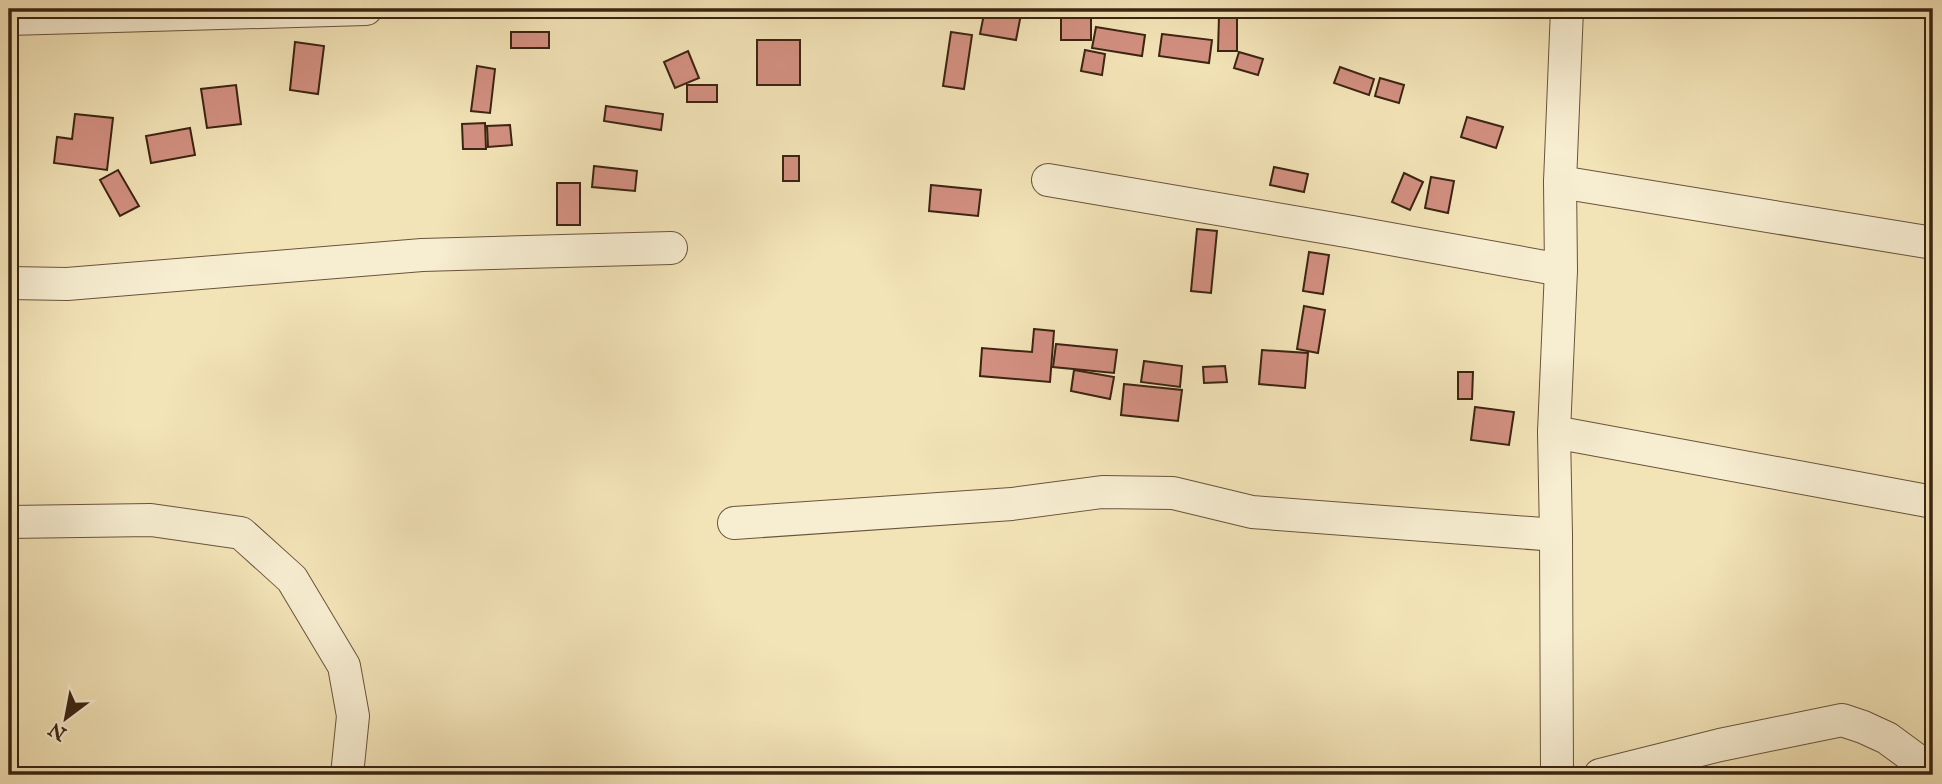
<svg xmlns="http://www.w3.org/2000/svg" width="1942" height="784" font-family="'IM FELL English',serif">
<rect width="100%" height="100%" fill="#f3e4b8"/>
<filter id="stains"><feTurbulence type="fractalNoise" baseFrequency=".00286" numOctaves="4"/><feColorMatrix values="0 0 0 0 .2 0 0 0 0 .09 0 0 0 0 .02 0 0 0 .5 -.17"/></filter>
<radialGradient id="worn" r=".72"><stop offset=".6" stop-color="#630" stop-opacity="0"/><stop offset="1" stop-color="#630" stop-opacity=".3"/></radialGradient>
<!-- building -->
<g fill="#d39081" stroke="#3b2412" stroke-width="2">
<polygon points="985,9 1022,9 1016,40 980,34"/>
<polygon points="1219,16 1237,16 1237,51 1218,51"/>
<rect x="1061" y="18" width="30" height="22"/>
<polygon points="1096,27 1145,35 1142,56 1092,48"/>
<rect x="511" y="32" width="38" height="16"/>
<polygon points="951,32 972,35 964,89 943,86"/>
<polygon points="1162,34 1212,40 1209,63 1159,56"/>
<rect x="757" y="40" width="43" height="45"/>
<polygon points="295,42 324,46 318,94 290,90"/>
<polygon points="1085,50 1105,54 1102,75 1081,71"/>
<polygon points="688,51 699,78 675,88 664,62"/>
<polygon points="1239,52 1263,59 1258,75 1234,68"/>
<polygon points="477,66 495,69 490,113 471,111"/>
<polygon points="1340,67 1374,79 1369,95 1334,83"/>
<polygon points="1380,78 1404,85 1399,103 1375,96"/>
<polygon points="236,85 241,124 207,128 201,89"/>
<rect x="687" y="85" width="30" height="17"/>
<polygon points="606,106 663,114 661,130 604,121"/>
<polygon points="75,114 113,118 107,170 54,163 57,137 72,139"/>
<polygon points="1467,117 1503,127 1496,148 1461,137"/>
<polygon points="485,123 486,149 463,149 462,124"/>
<polygon points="510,125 512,145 488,147 487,126"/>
<polygon points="190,128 195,155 151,163 146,136"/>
<rect x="783" y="156" width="16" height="25"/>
<polygon points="594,166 637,171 635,191 592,187"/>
<polygon points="1274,167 1308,174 1304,192 1270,185"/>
<polygon points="118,170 139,206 120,216 100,180"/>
<polygon points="1404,173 1423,182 1410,210 1392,202"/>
<polygon points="1431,177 1454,181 1448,213 1425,208"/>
<rect x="557" y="183" width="23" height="42"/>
<polygon points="931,185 981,190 978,216 929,211"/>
<polygon points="1197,229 1217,231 1211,293 1191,291"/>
<polygon points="1309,252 1329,255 1323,294 1303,291"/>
<polygon points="1304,306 1325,310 1318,353 1297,349"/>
<polygon points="1034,329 1054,331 1050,382 980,376 982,348 1032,352"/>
<polygon points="1056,344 1117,350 1114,373 1053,367"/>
<polygon points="1262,350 1308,353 1305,388 1259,384"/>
<polygon points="1144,361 1182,366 1180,387 1141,382"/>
<polygon points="1225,366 1227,382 1204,383 1203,367"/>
<polygon points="1074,370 1114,377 1110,399 1071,391"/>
<polygon points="1458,372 1473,372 1472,399 1458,399"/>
<polygon points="1124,384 1182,390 1178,421 1121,415"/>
<polygon points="1475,407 1514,412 1509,445 1471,440"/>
</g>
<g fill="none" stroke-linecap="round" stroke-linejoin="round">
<!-- minor casing -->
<g stroke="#69543c" stroke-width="34">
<g id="minor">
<polyline points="9,19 366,9"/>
<polyline points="1048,180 1352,232 1561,270"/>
<polyline points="1560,182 1933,243"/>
<polyline points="9,283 67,284 422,255 671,248"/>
<polyline points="1554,432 1933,502"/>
<polyline points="9,522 151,520 241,533 292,579 344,666 353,716 347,775"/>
<polyline points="734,523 1012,504 1102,492 1173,493 1252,512 1556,535"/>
<polyline points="1557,775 1556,535 1554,432 1561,270 1560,182 1567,9"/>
<polyline points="1600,775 1720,745 1842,720 1863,727 1887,738 1921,763 1933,765"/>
</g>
</g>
<!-- minor -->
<use href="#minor" stroke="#f7edd1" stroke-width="32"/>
</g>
<!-- margin -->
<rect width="1942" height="784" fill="none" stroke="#f3e4b8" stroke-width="35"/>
<rect x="10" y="10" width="1921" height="763" fill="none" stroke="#3b2412" stroke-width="3.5"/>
<rect x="18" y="18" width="1907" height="749" fill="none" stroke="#3b2412" stroke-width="2"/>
<!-- north arrow -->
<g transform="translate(66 718) rotate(212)" stroke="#f7edd1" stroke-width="5" paint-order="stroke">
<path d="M0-5L12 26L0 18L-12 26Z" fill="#3b2412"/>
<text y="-10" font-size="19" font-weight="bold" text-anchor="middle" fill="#3b2412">N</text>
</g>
<rect width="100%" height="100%" filter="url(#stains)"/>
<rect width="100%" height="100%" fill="url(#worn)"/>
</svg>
